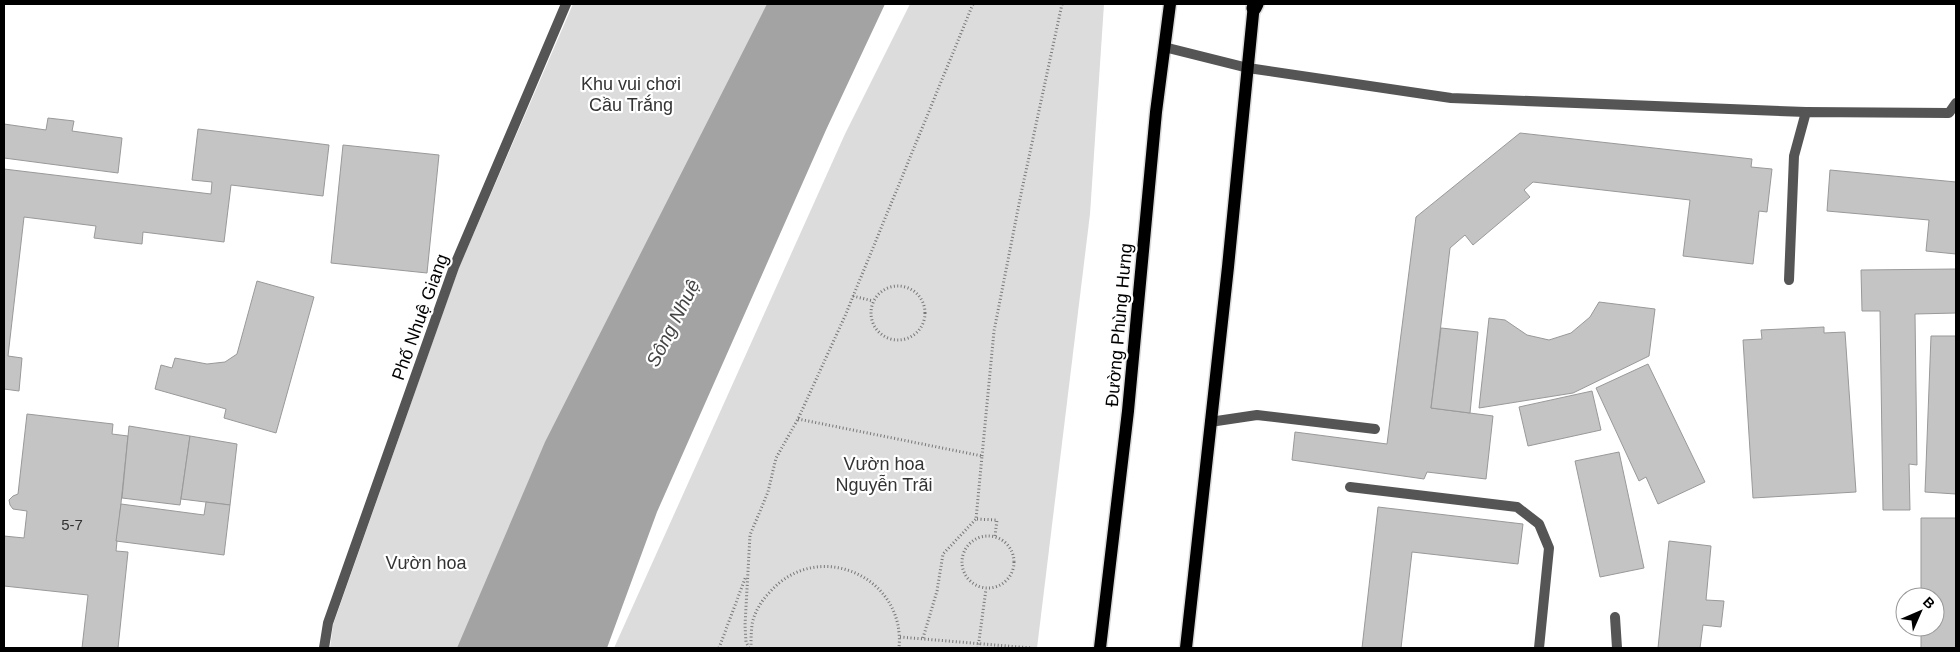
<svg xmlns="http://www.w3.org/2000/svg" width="1960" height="652" font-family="Arial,sans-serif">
<rect width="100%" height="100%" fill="#fff"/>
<!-- green -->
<g fill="#dcdcdc">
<polygon points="573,4 776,4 464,648 330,648 333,625 458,270"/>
<polygon points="910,4 1104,4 1090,214 1037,648 614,648 845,134"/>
</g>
<!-- water -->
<polygon fill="#a3a3a3" points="767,4 885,4 826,130 657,512 607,648 457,648 545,442"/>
<!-- building -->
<g fill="#c4c4c4" stroke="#999">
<polygon points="48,118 74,121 72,131 122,138 118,173 4,158 4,124 46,130"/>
<polygon points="198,129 329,145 323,196 231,185 224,242 143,232 142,244 94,238 96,226 24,217 8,356 22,358 19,391 4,389 4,169 211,194 212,182 192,180"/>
<polygon points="1520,133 1752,159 1751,167 1772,169 1767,212 1759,211 1753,264 1683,256 1690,200 1533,182 1524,190 1530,197 1473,245 1465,235 1450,248 1431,408 1493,416 1486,479 1427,472 1424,479 1292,460 1295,432 1387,444 1416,217"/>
<polygon points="343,145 439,155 427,273 331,263"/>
<polygon points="1830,170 1956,182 1956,254 1926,251 1929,220 1827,211"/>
<polygon points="1956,269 1956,313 1915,314 1917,465 1909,464 1910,510 1883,510 1880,311 1862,311 1861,270"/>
<polygon points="257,281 314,297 276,433 224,418 226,409 155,389 161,365 172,368 175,358 207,364 225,362 237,354"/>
<polygon points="1599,302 1655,309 1649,356 1573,393 1479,408 1489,318 1505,320 1527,335 1549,340 1571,333 1590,317"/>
<polygon points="1824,327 1824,333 1845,332 1856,492 1753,498 1743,340 1762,339 1761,330"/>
<polygon points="1441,328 1478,332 1470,413 1431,408"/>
<polygon points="1931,336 1956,336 1956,494 1925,492"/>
<polygon points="1648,364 1705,482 1658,504 1646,477 1639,481 1596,388"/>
<polygon points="1592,391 1601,430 1528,446 1519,407"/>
<polygon points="27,414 113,424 112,434 128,436 116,551 128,552 118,648 82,648 88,595 4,586 4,536 24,538 27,511 13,509 10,505 9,500 13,496 18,494"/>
<polygon points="129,426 190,436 180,505 122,498"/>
<polygon points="190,436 237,444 230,505 181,499"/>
<polygon points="1619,452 1644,568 1600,577 1575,461"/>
<polygon points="206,502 230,505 224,555 116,541 121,504 204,515"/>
<polygon points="1378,507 1523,524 1518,564 1412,552 1401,648 1362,648"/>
<polygon points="1921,518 1956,518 1956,648 1921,648 1921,627 1935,627 1935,597 1921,597"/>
<polygon points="1669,541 1711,546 1706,600 1724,601 1721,627 1703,625 1700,648 1658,648"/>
</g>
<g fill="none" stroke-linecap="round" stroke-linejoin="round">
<!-- primary casing -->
<g stroke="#dbdbdb" stroke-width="15">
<g id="primary">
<polyline points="1100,648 1128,411 1156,112 1170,4"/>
<polyline points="1186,648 1228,267 1254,4"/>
</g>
</g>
<!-- highway casing -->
<g stroke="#dbdbdb" stroke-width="18">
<polyline id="highway" points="1254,8 1256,4"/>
</g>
<!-- path -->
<g stroke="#777" stroke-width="3" stroke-dasharray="1 2.5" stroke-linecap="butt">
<circle cx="898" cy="313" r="27"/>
<polyline points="853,296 873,301"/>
<polyline points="798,419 982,456 976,519 997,520 995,536"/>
<polyline points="982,456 994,331 1021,194 1062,4"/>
<circle cx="988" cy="562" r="26"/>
<polyline points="900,637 1031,648"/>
<polyline points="923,638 937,591 943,554 976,519"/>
<polyline points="719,648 746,576"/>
<polyline points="749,648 746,642 745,625 750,535 768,492 776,458 798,419 845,316 973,4"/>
<path d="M 751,648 C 751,641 751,633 752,625 C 754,613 761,601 770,592 C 817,538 906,576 899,648"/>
<polyline points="978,648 986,589"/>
</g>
<!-- lane -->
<g stroke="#555" stroke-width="10">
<polyline points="1164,47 1248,68 1451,98 1806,112"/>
<polyline points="1789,280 1794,156 1806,112 1949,113 1956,103"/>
<polyline points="1210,422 1257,415 1375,429"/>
<polyline points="1350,487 1517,507 1539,524 1549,548 1539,648"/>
<polyline points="1615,617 1617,648"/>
</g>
<!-- street -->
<polyline stroke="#555" stroke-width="10" points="324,648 328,623 454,267 566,4"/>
<!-- primary -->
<use href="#primary" stroke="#000" stroke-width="12"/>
<!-- highway -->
<use href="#highway" stroke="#000" stroke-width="15"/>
</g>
<g text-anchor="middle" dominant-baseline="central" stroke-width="4.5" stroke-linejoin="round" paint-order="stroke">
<!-- number labels -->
<g font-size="15" fill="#313131">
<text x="72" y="524">5-7</text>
</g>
<!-- park labels -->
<g font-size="18" fill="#333" stroke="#fff">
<text x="631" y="84">Khu vui chơi<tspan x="631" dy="21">Cầu Trắng</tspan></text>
<text x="884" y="464">Vườn hoa<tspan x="884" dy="21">Nguyễn Trãi</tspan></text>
<text x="426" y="563">Vườn hoa</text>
</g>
<!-- street labels -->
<g font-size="18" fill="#000" stroke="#fff">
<text transform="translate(420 317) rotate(-70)">Phố Nhuệ Giang</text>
<text transform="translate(1119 325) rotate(-85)">Đường Phùng Hưng</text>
</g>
<!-- water labels -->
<g font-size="19" font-style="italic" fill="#444" stroke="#fff">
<text transform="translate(673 323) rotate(-63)">Sông Nhuệ</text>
</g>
</g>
<!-- border -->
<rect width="1960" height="652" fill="none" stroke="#000000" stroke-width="10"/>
<!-- north arrow -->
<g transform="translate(1920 612) rotate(45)"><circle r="24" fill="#ffffff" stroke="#999999"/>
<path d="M0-4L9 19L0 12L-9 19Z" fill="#000000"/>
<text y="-8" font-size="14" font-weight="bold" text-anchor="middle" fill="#000000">B</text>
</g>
</svg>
